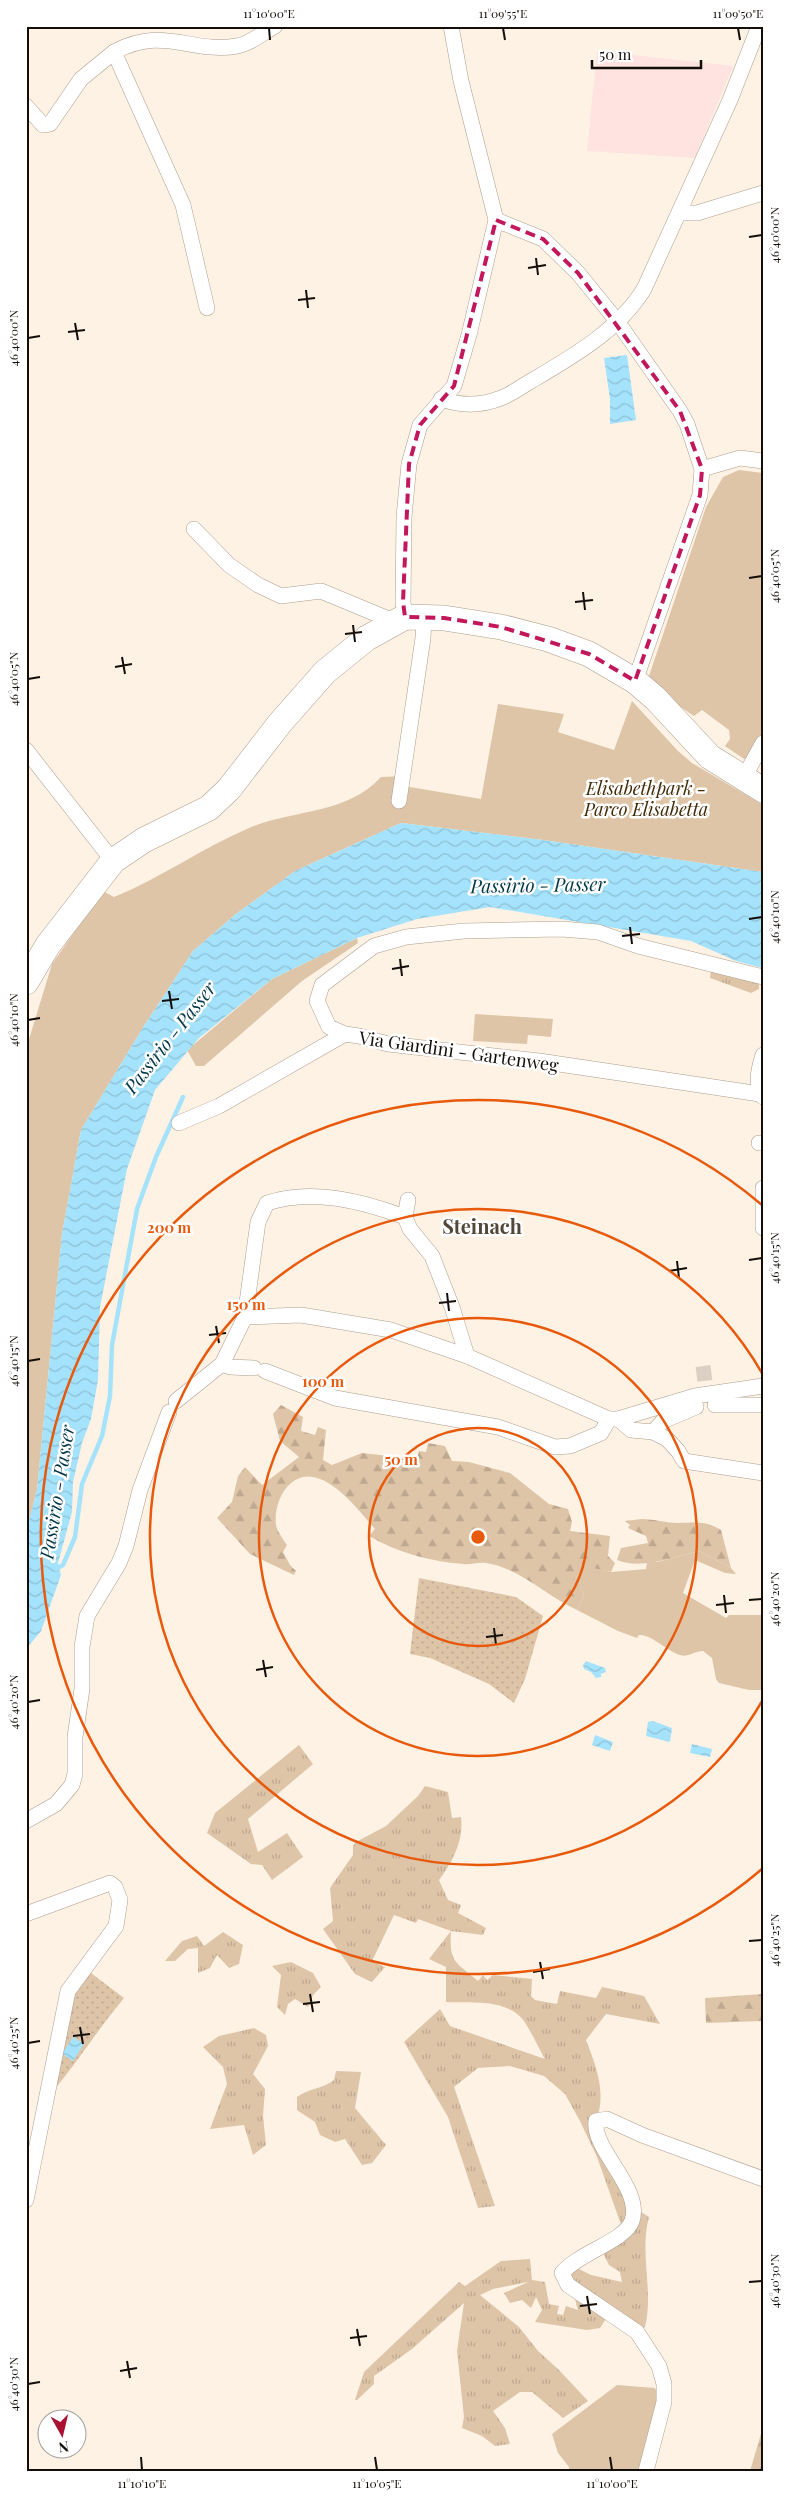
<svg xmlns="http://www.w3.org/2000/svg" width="789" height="2497" font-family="'Playfair Display',serif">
<defs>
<pattern id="grass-tufts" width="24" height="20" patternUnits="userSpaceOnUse" patternTransform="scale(1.25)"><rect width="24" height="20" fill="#dec5a8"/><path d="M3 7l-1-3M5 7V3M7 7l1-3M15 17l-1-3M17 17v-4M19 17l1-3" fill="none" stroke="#bea88f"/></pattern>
<pattern id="forest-firs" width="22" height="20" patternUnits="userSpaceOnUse" patternTransform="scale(1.25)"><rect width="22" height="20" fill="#dec5a8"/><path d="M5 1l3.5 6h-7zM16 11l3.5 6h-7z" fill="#bea88f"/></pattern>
<pattern id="garden-dots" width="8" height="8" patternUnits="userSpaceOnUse" patternTransform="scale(1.25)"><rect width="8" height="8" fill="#dec5a8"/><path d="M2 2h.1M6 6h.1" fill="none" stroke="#bea88f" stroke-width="1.8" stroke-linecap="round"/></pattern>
<pattern id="water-waves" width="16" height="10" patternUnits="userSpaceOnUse" patternTransform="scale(1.25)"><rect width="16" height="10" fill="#a5e2fb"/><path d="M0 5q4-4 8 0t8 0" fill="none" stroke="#8dc1d6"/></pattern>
</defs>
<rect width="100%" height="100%" fill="#fef2e4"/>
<!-- education -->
<polygon fill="#fee3e0" points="597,51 733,66 695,158 587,151"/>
<!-- grass -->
<g fill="url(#grass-tufts)">
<polygon points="711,970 759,981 759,989 751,993 710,978"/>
<polygon points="299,1745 313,1764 248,1819 258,1852 287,1833 303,1857 272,1880 262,1865 251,1864 207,1833 215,1813"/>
<path d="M 425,1786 L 448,1792 L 452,1818 L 461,1817 C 464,1840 453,1861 439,1880 L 448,1900 L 461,1905 L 458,1913 L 486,1928 L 483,1935 L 451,1931 C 449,1963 455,1961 478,1981 L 483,1975 L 487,1980 L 493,1975 L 532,1979 L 531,1996 L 535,2000 L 557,2004 L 560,1991 L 596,1998 L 602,1987 L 644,1996 L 660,2024 L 606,2014 L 586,2040 C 596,2066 607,2093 596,2121 L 633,2207 L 649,2217 C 639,2253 654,2291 645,2327 L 637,2332 L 609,2314 L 600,2328 L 587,2330 L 535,2322 L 542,2310 L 536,2297 L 531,2308 L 522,2300 L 510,2303 L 504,2293 L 528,2282 L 493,2289 L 480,2295 L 519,2327 L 538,2351 L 559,2370 L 588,2401 L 563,2418 L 532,2392 L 520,2392 L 493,2411 L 505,2428 L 510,2444 L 495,2446 L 482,2436 L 462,2428 L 464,2417 L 457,2351 L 464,2303 L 412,2349 L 374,2376 L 374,2384 L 357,2400 L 355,2400 L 364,2372 L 459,2282 L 465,2286 L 501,2261 L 530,2259 L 532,2280 L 545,2282 L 549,2304 L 559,2306 L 557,2314 L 563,2315 L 566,2306 L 578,2310 L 575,2299 L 580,2298 L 581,2291 L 569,2272 L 577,2268 L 591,2275 L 622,2282 L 620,2272 L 609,2265 L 600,2247 L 624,2233 L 597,2157 L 580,2121 L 565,2094 L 544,2076 L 510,2066 L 478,2068 L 454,2087 L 495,2206 L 478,2208 L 448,2117 L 404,2042 L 440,2009 L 450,2026 L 545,2059 C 538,2047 532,2033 524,2021 C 506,1998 471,2003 446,2002 L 446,1967 L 429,1959 L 451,1931 L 418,1919 L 416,1923 L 394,1915 L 372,1961 L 385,1967 L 372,1982 L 355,1974 L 323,1929 L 333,1921 L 330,1888 L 353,1855 L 353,1846 L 356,1842 L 386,1826 L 418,1796 Z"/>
<polygon points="223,1932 243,1945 239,1964 229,1968 217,1955 210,1968 198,1973 198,1948 188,1949 175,1961 165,1961 182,1941 197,1936 204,1946"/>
<polygon points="291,1962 313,1973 321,1987 313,1995 308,2007 295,1999 288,2004 285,2015 277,2007 281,1975 272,1966"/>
<polygon points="254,2028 266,2035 268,2046 253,2074 265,2089 263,2116 266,2145 253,2155 244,2125 210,2129 227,2084 223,2067 203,2047 219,2036"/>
<path d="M 336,2071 L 361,2072 L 355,2108 L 386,2145 L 372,2163 L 362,2165 L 345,2139 L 335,2142 L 320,2135 L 315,2122 L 297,2110 L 297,2097 C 310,2088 322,2089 334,2080 Z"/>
</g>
<!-- forest -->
<g fill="url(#forest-firs)">
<path d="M 281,1405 L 303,1417 L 301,1431 L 315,1435 L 318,1427 L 326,1430 L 323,1460 L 332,1465 L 362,1453 L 417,1459 L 419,1451 L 426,1452 L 428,1443 L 445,1446 L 452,1461 L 469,1462 L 510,1473 L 549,1504 L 568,1509 L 572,1522 L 570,1531 L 610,1536 L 608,1556 L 615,1563 L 611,1572 L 572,1564 L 584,1595 L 577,1610 C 546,1596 520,1568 486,1563 C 478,1562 470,1565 463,1564 C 428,1561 399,1553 369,1536 L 375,1529 C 360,1512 341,1487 320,1479 C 292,1467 273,1499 276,1525 C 277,1531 283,1539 287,1545 L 283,1552 L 290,1565 L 296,1571 L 294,1575 L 250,1554 L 217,1518 L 232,1502 L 238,1476 L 245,1467 L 262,1485 L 299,1457 L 280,1441 L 273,1414 Z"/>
<path d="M 642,1519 C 654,1519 667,1523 678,1523 C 696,1523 705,1520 721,1530 L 731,1568 L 699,1551 C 675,1557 641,1570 617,1560 L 621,1548 L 648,1543 L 646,1536 L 628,1528 L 630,1525 L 625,1521 Z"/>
<polygon points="763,1994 763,2021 706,2023 705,1998"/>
<polygon points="763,2427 763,2471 750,2471"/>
</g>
<!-- park -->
<g fill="#dec5a8">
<polygon points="739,470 763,473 763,734 759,745 747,761 725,746 730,739 729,730 702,710 694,716 679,706 649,676 706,507 723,477"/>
<path d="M 632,701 L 678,751 L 692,763 L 763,805 L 763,872 L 543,840 L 401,823 L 295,871 L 236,914 L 193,951 L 142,1029 L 81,1130 L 62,1234 L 37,1490 L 26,1532 L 26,1049 L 52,964 L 103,891 L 114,897 C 161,878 202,848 249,828 C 294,809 346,815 381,777 L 405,776 L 404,786 L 481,799 L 498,704 L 564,714 L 558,732 L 614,750 Z"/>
<polygon points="357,938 358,943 302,981 204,1066 196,1066 187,1050 272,979"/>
<polygon points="475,1014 553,1019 551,1037 528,1035 527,1044 473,1041"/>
<path d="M 699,1551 L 731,1568 L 736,1574 L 725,1573 L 695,1560 L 683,1593 L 726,1618 L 729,1615 L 763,1615 L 763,1690 L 749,1690 L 719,1683 L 716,1679 L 712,1658 L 703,1651 C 695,1651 687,1658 680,1655 C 667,1651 651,1634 639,1635 L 637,1638 L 618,1631 L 577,1610 L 584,1595 L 571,1563 L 611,1572 L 646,1569 L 647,1562 L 658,1562 Z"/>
<polygon points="617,2385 655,2388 659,2399 641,2471 569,2471 569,2467 558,2453 552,2434"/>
</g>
<!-- garden -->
<g fill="url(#garden-dots)">
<polygon points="419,1578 516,1597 543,1616 525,1679 514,1703 489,1684 430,1658 410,1654"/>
<path d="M 87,1970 L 124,1998 C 99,2028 79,2060 54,2090 L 67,2010 Z"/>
</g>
<!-- water -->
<g fill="url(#water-waves)">
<polygon points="627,355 636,420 610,424 610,399 604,358"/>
<polygon points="401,823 543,840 763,872 763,968 736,961 691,941 490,907 417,919 357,938 272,979 199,1038 155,1090 127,1169 100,1307 98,1380 91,1419 82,1443 73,1482 72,1512 58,1563 61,1575 41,1631 26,1649 26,1532 37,1490 62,1234 81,1130 142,1029 193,951 236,914 295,871"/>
<polygon points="586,1661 605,1668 606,1672 601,1674 601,1677 596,1678 591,1672 584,1669 583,1665"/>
<polygon points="653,1721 672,1728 670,1742 646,1736 648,1722"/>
<polygon points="595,1735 613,1742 610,1751 592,1745"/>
<polygon points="692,1744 712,1749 710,1757 690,1753"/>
<polygon points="73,2037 84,2044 73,2061 62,2054"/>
</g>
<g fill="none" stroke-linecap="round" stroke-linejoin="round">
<!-- stream -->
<polyline stroke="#a5e2fb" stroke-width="4.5" points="56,1569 63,1565 75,1537 82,1484 102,1436 110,1396 112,1345 137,1209 156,1157 183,1097"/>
<!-- street-tunnel -->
<polyline stroke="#dbd0c3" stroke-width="15" stroke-dasharray="15 8" stroke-linecap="butt" points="703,1366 706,1389"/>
<!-- street casing -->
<g stroke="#ac9e8e" stroke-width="16">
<g id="street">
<polyline points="26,106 43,125 50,124 81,79 114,52"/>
<polyline points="679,213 697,213 763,193"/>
<polyline points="496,220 543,239 578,273 617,321 680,411 687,424 702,469 700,495 635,681"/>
<path d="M 207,308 L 183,205 L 114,52 C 164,25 191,54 237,46 C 250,44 264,32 275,26"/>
<path d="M 441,399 C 461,406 481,406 501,398 C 512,394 522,386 531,381 C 572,357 619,330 644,289 L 730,100 L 759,26"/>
<polyline points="702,469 740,458 763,461"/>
<polyline points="194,529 229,565 258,585 281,596 321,591 386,618 390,624"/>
<polyline points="405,617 403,602 404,517 409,464 420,425 454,386 469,335 496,220 461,81 451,26"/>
<polyline points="26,750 113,861"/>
<polyline points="743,779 763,743"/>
<polyline points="399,801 423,638 424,616"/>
<polyline points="345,1034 329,1027 317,1001 322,985 374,946 406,937 464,931 562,929 598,932 638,946 763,977"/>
<path d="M 763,1055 C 759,1067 754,1086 763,1097"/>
<polyline points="179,1123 219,1106 345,1034 359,1036 388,1044 539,1061 760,1094"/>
<polyline points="759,1143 763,1143"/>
<polyline points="763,1188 763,1228"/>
<polyline points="408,1200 405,1217 410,1229 432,1256 452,1307 467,1356"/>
<polyline points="245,1317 301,1315 391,1330 467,1356 609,1419 618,1419 695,1396 763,1386"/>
<polyline points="222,1364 230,1367 254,1368"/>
<polyline points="265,1371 335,1398 498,1427 555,1447 570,1446 601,1433 609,1419"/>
<path d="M 176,1401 L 222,1364 L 245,1317 L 258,1222 L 267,1203 C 311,1188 362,1201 405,1217"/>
<polyline points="715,1405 763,1405"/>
<polyline points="618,1419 631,1430 653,1432 667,1439 678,1451 684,1461 763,1473"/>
<polyline points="653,1432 663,1421 696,1407"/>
<polyline points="26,1821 56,1804 72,1785 75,1774 75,1737 82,1689 82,1647 87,1616 119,1563 126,1546 140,1490 169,1412"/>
<polyline points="26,1914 110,1883 115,1887 120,1900 116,1926 68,1991 26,2200"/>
<path d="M 646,2471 L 664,2402 L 664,2384 L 659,2366 L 637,2332 L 568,2285 L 562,2273 C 578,2253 625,2241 632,2221 C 643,2188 592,2150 596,2121 L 607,2119 L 642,2135 L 763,2179"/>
</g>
</g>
<!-- primary casing -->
<g stroke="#ac9e8e" stroke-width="26">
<polyline id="primary" points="26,982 48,945 113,861 144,840 209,808 229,789 280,723 325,672 367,638 405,617 444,618 501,627 548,639 589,654 635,681 655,698 710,757 763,790"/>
</g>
<!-- street -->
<use href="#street" stroke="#fff" stroke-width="15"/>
<!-- primary -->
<use href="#primary" stroke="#fff" stroke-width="25"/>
</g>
<!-- marked area -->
<path fill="none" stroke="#c2185b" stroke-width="4" stroke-dasharray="10 6" stroke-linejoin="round" d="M 496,220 L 543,239 L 578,273 L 680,411 L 702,469 L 700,495 L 635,681 L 589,654 L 501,627 L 444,618 L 405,617 L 403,602 L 409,464 L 420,425 L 454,386 Z"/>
<!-- ticks -->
<path fill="none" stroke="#130e09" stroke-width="2" d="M 269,28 L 270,40M 503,28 L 505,40M 738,28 L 740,40M 749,237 L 762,235M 536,258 L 538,275M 528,268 L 546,265M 306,290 L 308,308M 298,300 L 315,298M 75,323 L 78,340M 68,332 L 85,330M 28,338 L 40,336M 749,578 L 762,576M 583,592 L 585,610M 575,602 L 593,600M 353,625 L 355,642M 345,634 L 362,632M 122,657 L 125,674M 115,667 L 132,664M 28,679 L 40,677M 749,919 L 762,917M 630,927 L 632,944M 622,936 L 640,934M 400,959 L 402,976M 392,969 L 409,966M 169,991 L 172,1009M 162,1001 L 179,999M 28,1020 L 40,1018M 749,1260 L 762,1258M 677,1261 L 679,1278M 669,1271 L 687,1268M 447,1293 L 449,1311M 439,1303 L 456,1301M 216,1326 L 219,1343M 209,1335 L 226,1333M 28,1361 L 40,1359M 724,1595 L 726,1613M 749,1600 L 762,1599M 716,1605 L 734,1603M 494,1628 L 496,1645M 486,1637 L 503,1635M 263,1660 L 266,1677M 256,1670 L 273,1667M 28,1702 L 40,1700M 749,1941 L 762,1940M 540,1962 L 543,1979M 533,1972 L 550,1969M 310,1994 L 313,2012M 303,2004 L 320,2002M 80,2027 L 83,2044M 73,2036 L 90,2034M 28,2043 L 40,2041M 749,2282 L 762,2281M 587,2296 L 590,2314M 580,2306 L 597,2304M 357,2329 L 360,2346M 350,2338 L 367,2336M 127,2361 L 130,2378M 120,2371 L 137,2368M 28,2384 L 40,2382M 141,2457 L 142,2470M 375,2457 L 377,2470M 610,2457 L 612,2470"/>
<!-- distance rings -->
<g fill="none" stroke="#e8590c" stroke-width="2.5">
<circle cx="478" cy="1537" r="109"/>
<circle cx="478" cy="1537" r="219"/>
<path d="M762 1701A328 328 0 1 1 762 1373"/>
<path d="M762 1869A437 437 0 1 1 762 1205"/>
</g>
<g text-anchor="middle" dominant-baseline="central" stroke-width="5" stroke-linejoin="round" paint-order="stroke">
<!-- park labels -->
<g font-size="18" font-style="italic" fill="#432b07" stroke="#fff">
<text x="646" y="788">Elisabethpark -<tspan x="646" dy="21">Parco Elisabetta</tspan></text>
</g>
<!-- street labels -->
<g font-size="18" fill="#130e09" stroke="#fff">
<text transform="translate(459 1051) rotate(8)">Via Giardini - Gartenweg</text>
</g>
<!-- water labels -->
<g font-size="19" font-style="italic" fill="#003748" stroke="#fff">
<text transform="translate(538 884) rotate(-1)">Passirio - Passer</text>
<text transform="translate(169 1037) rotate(-52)">Passirio - Passer</text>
<text transform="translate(56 1492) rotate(-81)">Passirio - Passer</text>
</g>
<!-- quarter labels -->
<g font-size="20" font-weight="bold" fill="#524638" stroke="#fff">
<text x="482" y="1225">Steinach</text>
</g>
</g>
<circle cx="478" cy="1537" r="8" fill="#e8590c" stroke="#fff" stroke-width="2.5"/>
<g font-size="15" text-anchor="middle" font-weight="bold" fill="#e8590c" stroke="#fff" stroke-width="5" stroke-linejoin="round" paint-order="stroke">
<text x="169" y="1233">200 m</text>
<text x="246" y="1310">150 m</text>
<text x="323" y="1387">100 m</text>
<text x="401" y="1465">50 m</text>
</g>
<!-- border -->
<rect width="789" height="2497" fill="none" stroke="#ffffff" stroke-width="55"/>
<!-- north arrow -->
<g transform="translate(62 2434) rotate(172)"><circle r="24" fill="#ffffff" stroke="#a19f9d"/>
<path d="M0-4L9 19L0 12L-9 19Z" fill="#a91233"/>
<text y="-8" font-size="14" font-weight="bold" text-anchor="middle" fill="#130e09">N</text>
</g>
<!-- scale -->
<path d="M592 60v8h109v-8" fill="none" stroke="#130e09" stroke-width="2.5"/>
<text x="599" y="60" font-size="15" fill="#130e09" stroke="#ffffff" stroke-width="4" paint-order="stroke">50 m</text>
<rect x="28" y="28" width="734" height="2442" fill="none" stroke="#130e09" stroke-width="2"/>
<g font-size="12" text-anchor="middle" fill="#130e09">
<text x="269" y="18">11°10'00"E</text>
<text x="503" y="18">11°09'55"E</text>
<text x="738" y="18">11°09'50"E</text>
<text transform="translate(775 235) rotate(-90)" y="4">46°40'00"N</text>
<text transform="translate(14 338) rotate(-90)" y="4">46°40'00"N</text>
<text transform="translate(775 576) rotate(-90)" y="4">46°40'05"N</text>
<text transform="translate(14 679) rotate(-90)" y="4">46°40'05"N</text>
<text transform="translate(775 917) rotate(-90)" y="4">46°40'10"N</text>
<text transform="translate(14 1020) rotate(-90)" y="4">46°40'10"N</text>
<text transform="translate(775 1258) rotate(-90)" y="4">46°40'15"N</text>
<text transform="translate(14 1361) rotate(-90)" y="4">46°40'15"N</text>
<text transform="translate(775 1599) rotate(-90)" y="4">46°40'20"N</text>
<text transform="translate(14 1702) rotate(-90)" y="4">46°40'20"N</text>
<text transform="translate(775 1940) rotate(-90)" y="4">46°40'25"N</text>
<text transform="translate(14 2043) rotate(-90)" y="4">46°40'25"N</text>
<text transform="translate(775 2281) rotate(-90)" y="4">46°40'30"N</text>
<text transform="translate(14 2384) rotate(-90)" y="4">46°40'30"N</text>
<text x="142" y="2488">11°10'10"E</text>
<text x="377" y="2488">11°10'05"E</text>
<text x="612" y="2488">11°10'00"E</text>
</g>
</svg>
